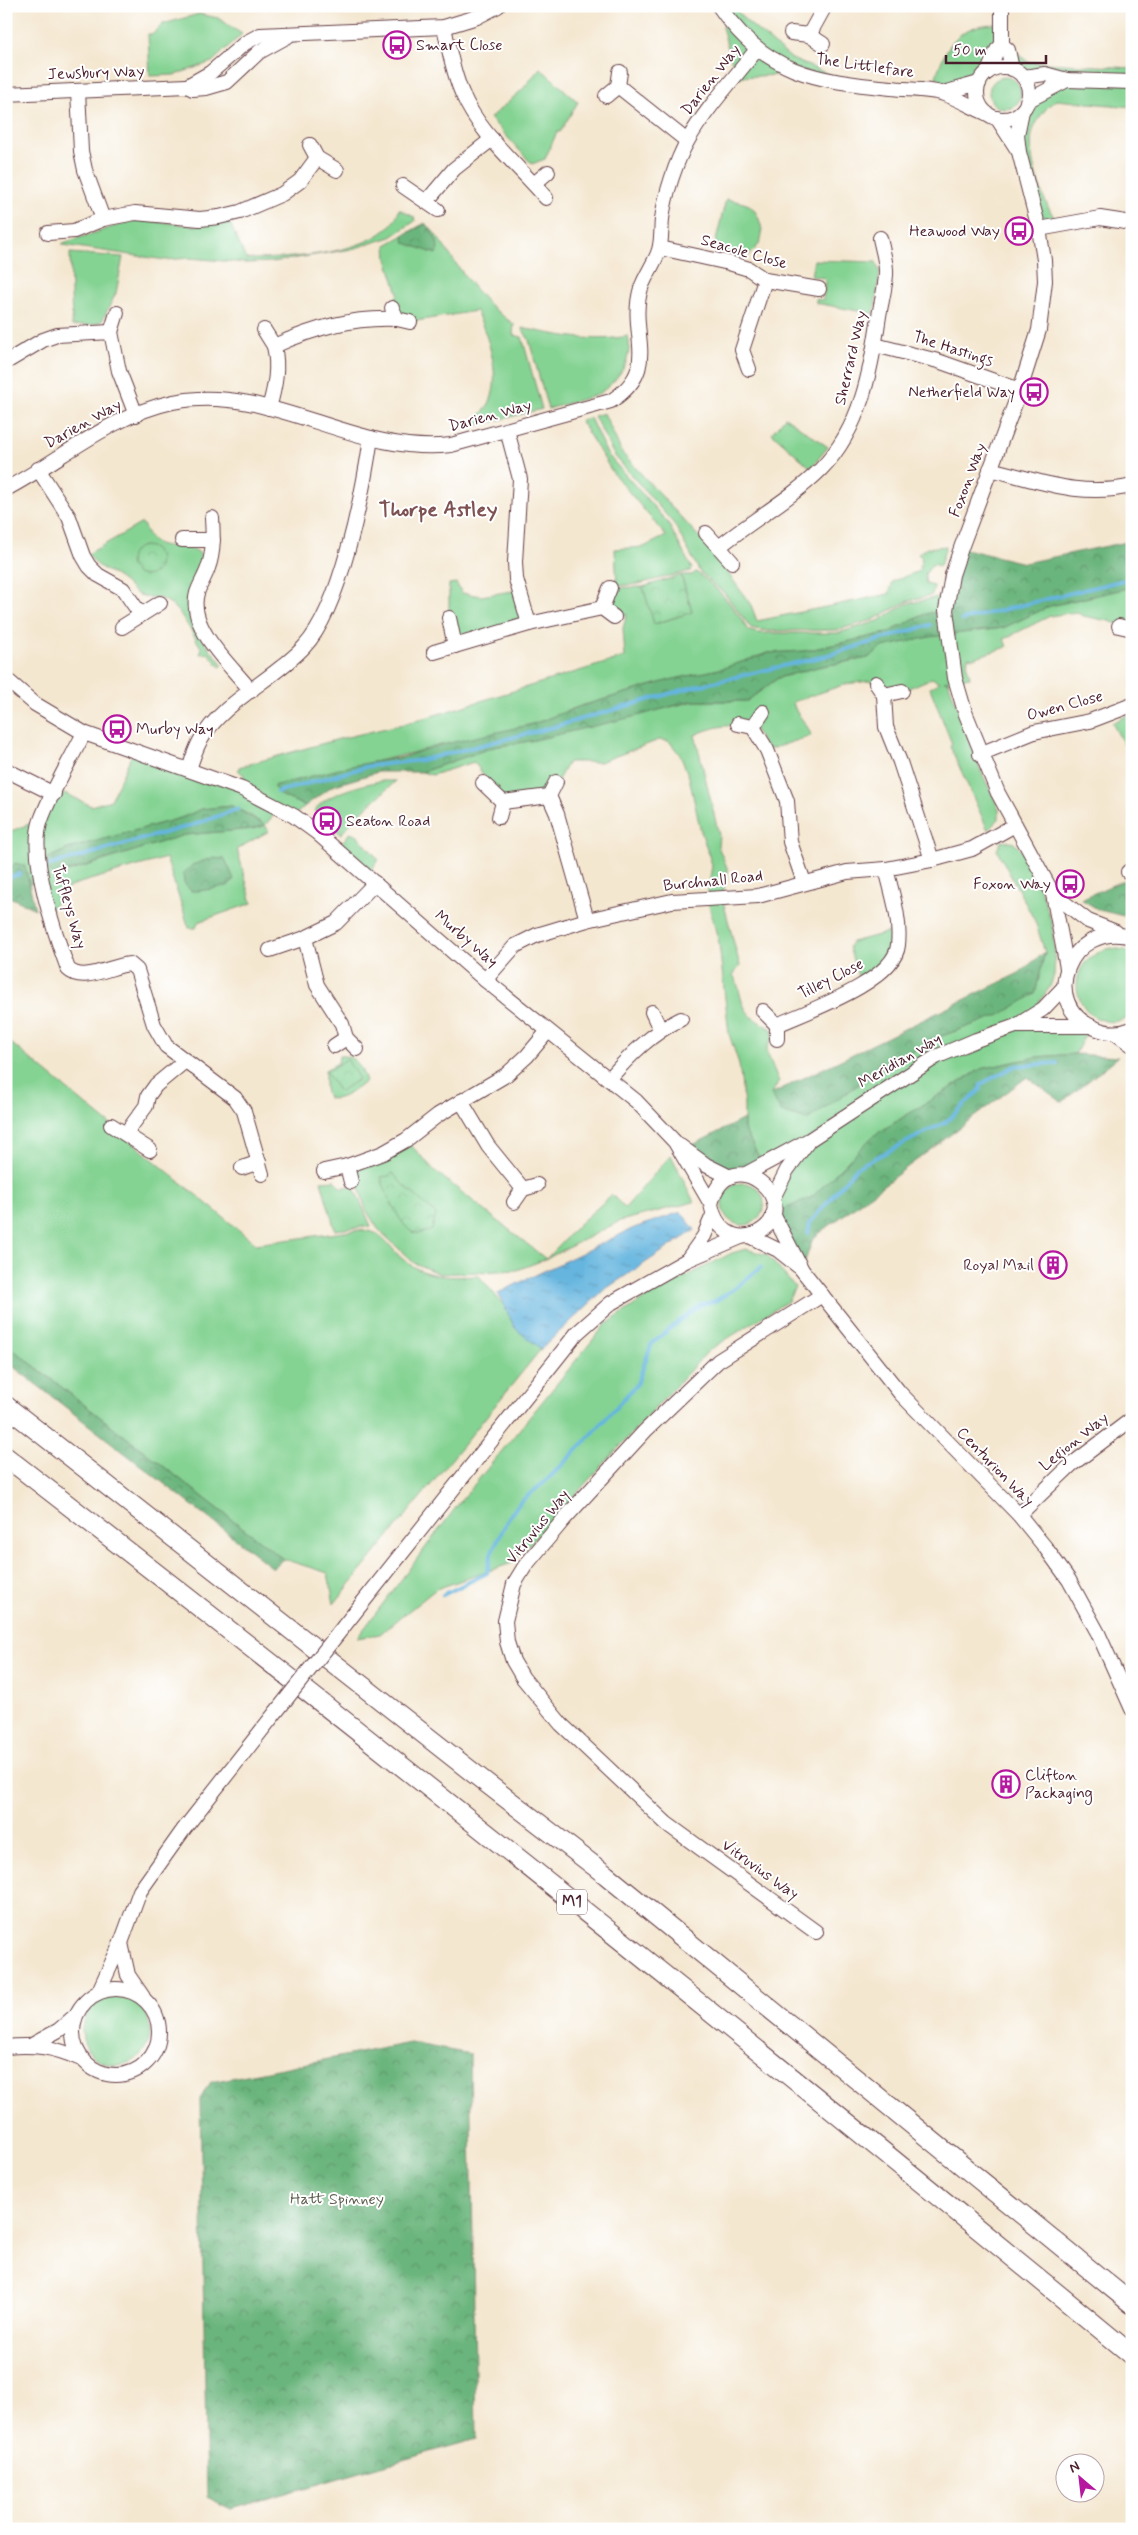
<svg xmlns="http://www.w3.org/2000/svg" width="1138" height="2535" font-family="Mynerve,sans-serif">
<defs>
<pattern id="forest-crowns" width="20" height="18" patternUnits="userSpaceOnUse" patternTransform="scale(1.25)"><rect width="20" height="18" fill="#6bb57d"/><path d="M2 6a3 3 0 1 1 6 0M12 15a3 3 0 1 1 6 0" fill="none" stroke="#5a9367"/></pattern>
<pattern id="park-crowns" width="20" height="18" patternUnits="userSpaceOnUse" patternTransform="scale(1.25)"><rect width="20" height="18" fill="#84d393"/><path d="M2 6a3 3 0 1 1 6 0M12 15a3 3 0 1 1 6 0" fill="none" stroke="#74b57f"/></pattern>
<pattern id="water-ripples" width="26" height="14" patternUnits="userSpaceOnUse" patternTransform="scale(1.25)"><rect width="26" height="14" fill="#65b5df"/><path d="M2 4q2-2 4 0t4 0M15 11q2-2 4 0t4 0" fill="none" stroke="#5593b5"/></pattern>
</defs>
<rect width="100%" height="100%" fill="#fff"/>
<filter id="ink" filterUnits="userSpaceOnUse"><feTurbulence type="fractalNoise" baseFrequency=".02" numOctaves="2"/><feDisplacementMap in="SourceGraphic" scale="10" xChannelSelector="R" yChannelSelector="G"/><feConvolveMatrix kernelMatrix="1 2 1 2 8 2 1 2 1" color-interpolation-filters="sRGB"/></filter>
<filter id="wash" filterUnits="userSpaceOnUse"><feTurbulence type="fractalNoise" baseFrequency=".0096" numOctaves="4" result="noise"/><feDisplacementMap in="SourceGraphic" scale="20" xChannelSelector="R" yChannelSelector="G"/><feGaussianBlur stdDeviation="1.12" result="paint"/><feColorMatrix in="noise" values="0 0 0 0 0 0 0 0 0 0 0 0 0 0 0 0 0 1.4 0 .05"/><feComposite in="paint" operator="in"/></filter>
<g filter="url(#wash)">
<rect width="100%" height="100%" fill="#f4e7d0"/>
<!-- grass -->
<g fill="#84d393" stroke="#67795f" fill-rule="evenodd">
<polygon points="719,6 733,6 745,20 792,59 838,78 786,67 781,75 736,77 722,27 728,20"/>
<polygon points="199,14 218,18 242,34 212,62 174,75 150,76 148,34 153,34 163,24"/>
<path d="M 1002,24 L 1012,49 L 1028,62 L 1132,68 L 1132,107 L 1056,100 C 1046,107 1037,119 1033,131 C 1025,154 1044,208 1060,225 L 1039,229 L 1019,152 L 1022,111 L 1066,80 L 1023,77 L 1012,69 L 1008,50 L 994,60 L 979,83 L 907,90 L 942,82 L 936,77 C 947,40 962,23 1002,24 Z"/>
<polygon points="540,68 578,102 560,132 557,132 545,159 532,164 490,118 523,89"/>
<circle cx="1005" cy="93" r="16"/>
<path d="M 726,199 C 733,201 743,202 749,205 C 753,208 756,212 758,217 C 766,235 762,245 746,257 L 714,248 Z"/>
<path d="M 399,209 L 414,217 L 415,221 L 391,237 L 352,249 L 273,262 L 246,263 L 190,258 L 165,260 L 63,245 L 63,243 L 132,221 L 144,220 L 195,226 L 229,221 L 246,259 C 284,259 389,255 399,209 Z"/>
<path d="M 425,223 L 433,231 C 458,265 477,300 514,324 L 513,335 L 522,337 L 542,409 L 470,427 C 473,417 482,416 487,407 C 504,381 488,336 476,311 L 410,322 L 392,308 L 398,293 L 387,259 L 386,245 Z"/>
<polygon points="70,253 123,257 116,293 102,321 92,325 72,326"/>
<polygon points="814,260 876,262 880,272 874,314 816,303 816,299 823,300 825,281 824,278 811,276"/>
<path d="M 522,328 C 557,335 593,343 628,336 C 634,360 617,382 597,395 L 548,409 L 529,340 Z"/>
<polygon points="604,413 622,453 712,551 751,605 757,621 889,594 893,581 919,571 922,558 918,554 927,548 946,546 940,566 933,564 925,574 926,584 934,586 932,595 906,602 873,620 837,630 768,631 751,628 724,593 700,572 674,524 614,455 594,416"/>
<polygon points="785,417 828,447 811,468 772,433"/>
<polygon points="590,418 607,454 668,523 692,569 690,571 638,584 617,586 615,549 644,547 666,536 613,473 580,420"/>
<path d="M 142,523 C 145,528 148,536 152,540 C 167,553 198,539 204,561 C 199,575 193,589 190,603 C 185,624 211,649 223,665 L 220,667 L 208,653 L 200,654 L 202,649 C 192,634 183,613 168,602 C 159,596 151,599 142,596 C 134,594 130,587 124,582 C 111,571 99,571 88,554 Z"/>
<path d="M 696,572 C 718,587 735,608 749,631 L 759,633 L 838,633 L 878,621 L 906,604 L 948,595 L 946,610 L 925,614 L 887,633 L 805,651 L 768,653 L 724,668 L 670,680 L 578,707 L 533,724 L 273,786 L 280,795 L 305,806 L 294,816 L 280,808 L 265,825 L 269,831 L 237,849 L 252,903 L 198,922 L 196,928 L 189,928 L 166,858 L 76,884 L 65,890 L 50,910 L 42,881 L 30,884 L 25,867 L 15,863 L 6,872 L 6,833 L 40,820 L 54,794 L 67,794 L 91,806 L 111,800 L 133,752 L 242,789 L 244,775 L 238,770 L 239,767 L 339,739 L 412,722 L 625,657 L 623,628 L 627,614 L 614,617 L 602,608 L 610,588 L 643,587 L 655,624 L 692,612 L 681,575 L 692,575 ZM 232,806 L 253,817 L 264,826 L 253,829 L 184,835 L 55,876 L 44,860 L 68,849 L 181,818 L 202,809 Z"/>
<polygon points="456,583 462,593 481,596 519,590 529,624 455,646 449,618 449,584"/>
<path d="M 1132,587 L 1132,629 L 1109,621 L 1083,616 L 1076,612 L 1050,616 L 1004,639 L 1007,647 L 973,658 L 968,657 L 967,666 L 970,677 L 944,681 L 948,681 L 979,767 L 999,809 L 999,819 L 988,830 L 950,746 L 952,744 L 930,688 L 939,682 L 932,678 L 902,691 L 884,695 L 875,683 L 869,681 L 846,684 L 793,702 C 796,717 808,722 811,736 L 767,750 L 753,727 C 734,723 713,726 695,735 L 719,835 L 718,846 L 728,870 L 722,897 L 740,966 L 733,975 C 740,985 739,996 744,1006 C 749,1018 761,1023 772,1029 L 773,1036 L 766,1050 L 779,1082 L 771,1094 L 877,1072 L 936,1038 L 967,1027 L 1035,994 L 1045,952 L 1035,921 L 997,850 L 1002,840 L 1014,843 L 1021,850 L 1043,896 L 1052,925 L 1055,957 L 1054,975 L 1050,987 L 1039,1002 L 1043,1009 L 1018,1026 L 1090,1026 L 1075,1054 L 1037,1057 L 981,1069 L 873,1136 L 812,1197 L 773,1214 L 773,1198 L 808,1141 L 763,1165 L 744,1129 L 744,1104 L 739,1064 L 729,1034 L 719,943 L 707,898 L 712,865 L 700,828 L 689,777 L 680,755 L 669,741 L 659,740 L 600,762 L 568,762 L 549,796 L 503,802 L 474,762 L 432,775 L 422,772 L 493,747 L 530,741 L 695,701 L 747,701 L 778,678 L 817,667 L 868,658 L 882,647 L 928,637 L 1003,628 L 1050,606 Z"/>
<polygon points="1132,713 1132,759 1112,723"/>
<path d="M 380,781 L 396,781 L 359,814 L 341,834 L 316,815 L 315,811 C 323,794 362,785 380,781 Z"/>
<polygon points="350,833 358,836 378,859 368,877 336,849"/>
<polygon points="897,930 898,945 861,986 849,947 852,942"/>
<path d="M 1110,948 L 1125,950 L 1132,954 L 1132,1016 C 1084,1043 1048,966 1110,948 Z"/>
<path d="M 6,1039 L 256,1244 L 359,1230 C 387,1230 388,1250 408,1263 C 430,1279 453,1277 479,1276 L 541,1349 L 334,1604 L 328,1573 L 283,1559 L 6,1344 Z"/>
<path d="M 339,1056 C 356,1055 360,1066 366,1081 C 356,1089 341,1102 328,1098 L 325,1089 L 325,1070 L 338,1063 Z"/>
<polygon points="406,1140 435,1171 546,1259 580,1223 612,1195 625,1208 671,1155 694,1202 620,1221 546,1259 517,1270 440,1274 414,1263 378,1229 366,1210 358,1184 351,1182 347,1166"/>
<polygon points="335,1180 341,1188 353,1185 371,1226 335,1230 321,1181"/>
<circle cx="743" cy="1204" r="21"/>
<polygon points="746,1249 767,1255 795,1287 788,1301 709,1350 512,1563 436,1589 380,1634 357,1638 460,1502 605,1325 648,1296 732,1253"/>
<circle cx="116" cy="2031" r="34"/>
</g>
<!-- forest -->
<g fill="url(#forest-crowns)" stroke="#5a6a54">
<path d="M 426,224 C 432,233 442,243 436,254 L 405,243 L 403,235 Z"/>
<polygon points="1132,541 1132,587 1050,606 1003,628 930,637 883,647 868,658 817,667 778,678 747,701 691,701 641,715 530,741 493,747 422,772 378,772 332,786 305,806 280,795 273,786 351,766 403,757 432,747 533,724 578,707 670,680 724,668 768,653 805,651 887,633 925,614 946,610 961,548 1024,563"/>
<polygon points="232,806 265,825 253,829 184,835 54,876 46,869 44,860 68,849 181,818 202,809"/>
<path d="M 212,858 L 225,859 L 234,879 L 228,886 C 215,887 203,892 191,891 L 184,883 L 183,874 L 192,865 Z"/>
<polygon points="15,863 25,866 35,909 12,898 6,899 6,872"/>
<polygon points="1124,880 1132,882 1132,918 1099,910 1081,899"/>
<polygon points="1045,952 1035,994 1000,1015 936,1038 877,1072 807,1120 781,1112 771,1094 1019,973"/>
<polygon points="1075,1054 1118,1057 1062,1102 1027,1077 813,1238 802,1270 773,1214 812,1197 873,1136 981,1069 1037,1057"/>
<polygon points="744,1119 744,1129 763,1165 730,1177 685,1149"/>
<polygon points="6,1344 283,1559 273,1568 6,1361"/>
<polygon points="410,2043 470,2054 476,2439 231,2509 207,2497 200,2099 211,2082"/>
</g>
<!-- park -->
<g fill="url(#park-crowns)" stroke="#67795f">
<circle cx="145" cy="561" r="15"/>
<polygon points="681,575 692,612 654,624 643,587"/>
<polygon points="347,1059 359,1079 339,1092 326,1072"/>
<path d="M 393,1173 L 400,1182 L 436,1214 L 432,1230 C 425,1232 418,1235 412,1232 C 400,1225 384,1190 381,1177 L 389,1176 Z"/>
</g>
<!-- water -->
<polygon fill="url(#water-ripples)" stroke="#586a85" points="681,1212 695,1230 604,1290 541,1349 515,1328 498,1293 634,1228"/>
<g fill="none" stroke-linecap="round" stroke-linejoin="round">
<!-- stream -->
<g stroke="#65b5df" stroke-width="4">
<polyline points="962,620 1132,578"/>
<polyline points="277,792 369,766 422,760 550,728 693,687 821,657 930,625"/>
<polyline points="50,865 196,824 238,809"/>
<polyline points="6,878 20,874"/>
<polyline points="808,1233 810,1223 857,1167 946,1122 981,1089 981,1084 1015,1066 1057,1063"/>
<polyline points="443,1595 487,1573 491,1554 509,1517 520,1502 547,1480 584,1443 637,1384 652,1343 700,1305 715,1301 733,1290 761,1267"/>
</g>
</g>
</g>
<g filter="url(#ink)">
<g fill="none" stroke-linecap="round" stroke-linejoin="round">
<!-- minor casing -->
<g stroke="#643d44" stroke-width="16">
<g id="minor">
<path d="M 719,6 C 764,73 816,81 891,88 C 908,90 929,89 944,94 C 959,99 972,107 986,113"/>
<polyline points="1002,6 1002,45 1008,50 1012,69"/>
<path d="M 444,27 C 449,49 453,73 462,93 C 479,134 518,165 546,198"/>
<polyline points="791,33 809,35 823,44"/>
<polyline points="809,35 825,6"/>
<circle cx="1003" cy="93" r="26"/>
<polyline points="988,72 997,50 1002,45"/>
<polyline points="1023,77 1045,74 1067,80 1132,82"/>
<polyline points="187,86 210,73 245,43 260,35 444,27 477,17 498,6"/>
<polyline points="618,86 687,141"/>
<polyline points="78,91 81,151 85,170 103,219"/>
<polyline points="943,93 979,83"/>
<polyline points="6,94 187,86 193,89 206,88 227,82 259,52 288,36"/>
<polyline points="606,96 618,86 620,72"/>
<polyline points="1027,101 1067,80"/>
<polyline points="1022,111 1017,135 1019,152 1039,229 1044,260 1045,281 1039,330 1020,390 961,548 952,575 946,610 955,678 965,712 998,793 1053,894 1067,968"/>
<polyline points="997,118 1017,149"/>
<polyline points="310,145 317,158 337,170"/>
<polyline points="534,184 548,172"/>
<polyline points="403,186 438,210"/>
<polyline points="427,201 454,169 492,139"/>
<polyline points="1039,229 1100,218 1132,223"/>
<polyline points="48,233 74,231 103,219 135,213 200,219 219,217 240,212 282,194 300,181 317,158"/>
<polyline points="660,248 729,263 749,269 765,280 819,289"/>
<polyline points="392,308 397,319 410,322"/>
<polyline points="264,330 274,346"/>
<polyline points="111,332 117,313"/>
<polyline points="875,345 938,361 1020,390"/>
<polyline points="6,362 43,340 57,335 111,332 119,371 136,415"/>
<polyline points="749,369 742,350 765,280"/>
<path d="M 269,408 C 275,387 279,368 274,346 C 314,328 352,317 397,319"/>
<polyline points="507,430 520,479 515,562 516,579 529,624"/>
<polyline points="38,469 69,517 83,556 89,566 98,575 123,589 141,615"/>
<path d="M 990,469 C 1041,481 1079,498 1132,486"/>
<path d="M 6,489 C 61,460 111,415 173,402 C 269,382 356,457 451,445 L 611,401 C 663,367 627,334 641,288 C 646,274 655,263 659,250 C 662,240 661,229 662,219 C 665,195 676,161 688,140 C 707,107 734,79 757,49"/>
<path d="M 212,518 C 213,535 214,552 208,568 C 205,577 200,584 197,593 C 187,628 231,665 251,691"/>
<polyline points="706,533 732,562"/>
<polyline points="182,540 213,540"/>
<path d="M 719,547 C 752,520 791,499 821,469 C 861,428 871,371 879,316 C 881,303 885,289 886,275 C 887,263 882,249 880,238"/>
<polyline points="610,588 602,608 614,617"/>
<polyline points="449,618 455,646"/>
<polyline points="1119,626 1132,629"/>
<polyline points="122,627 160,603"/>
<polyline points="434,652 529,624 602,608"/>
<path d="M 6,679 L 35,704 L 84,733 L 242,789 L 294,816 L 316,832 L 485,980 L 636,1101 L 675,1142 L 711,1204 C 715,1227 733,1244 757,1233 C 810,1205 728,1135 711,1204"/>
<polyline points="876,683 884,695 902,691"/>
<polyline points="884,695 886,727 900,762 932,860"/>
<polyline points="738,724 753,727 763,712"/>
<polyline points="753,727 767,750 787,801 790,842 804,882"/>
<path d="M 84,733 C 70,761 52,790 41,820 C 28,855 55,934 68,969 C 83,984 112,965 130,964 L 137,970 L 154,1025 L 166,1046 L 235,1098 L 244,1111 L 262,1174"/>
<polyline points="980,754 1034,732 1090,721 1132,705"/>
<polyline points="6,770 54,794"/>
<path d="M 189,770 C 192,760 195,750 200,741 C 223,701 273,680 304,647 C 341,608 363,492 371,438"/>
<polyline points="483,783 503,802 499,817"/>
<polyline points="549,796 556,782"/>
<polyline points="503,802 549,796 557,814 587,920"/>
<polyline points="1128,872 1132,869"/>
<polyline points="1053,894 1088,921 1116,932"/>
<path d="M 1132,937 C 1069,920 1037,1005 1095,1028 C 1106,1033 1120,1034 1132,1029"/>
<polyline points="270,950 305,938"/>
<polyline points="485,980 515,946 537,935 587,920 672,901 758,896 847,872 886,869 932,860 972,849 1015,825"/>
<polyline points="763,1011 777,1025 777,1039"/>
<polyline points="652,1012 660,1029"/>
<path d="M 777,1025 C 808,1011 895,981 898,945 C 901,920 892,893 886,869"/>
<polyline points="1016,1026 1090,1026"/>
<polyline points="1115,1033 1132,1045"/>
<polyline points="346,1038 342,1024 317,985 305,938 336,923 375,883"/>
<polyline points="334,1046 346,1038 357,1049"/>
<path d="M 610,1078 C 631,1054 652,1033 681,1019"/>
<polyline points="461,1101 488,1146 523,1189"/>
<polyline points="111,1125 150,1150"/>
<polyline points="126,1133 146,1106 148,1096 156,1085 185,1061"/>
<polyline points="680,1146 706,1165 730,1177"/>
<polyline points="347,1166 351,1182"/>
<polyline points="242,1168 259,1162"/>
<polyline points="324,1171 347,1166 383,1153 406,1140 438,1115 506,1075 527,1056 548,1031"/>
<polyline points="746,1174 809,1140 936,1057 976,1040 1016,1026 1043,1009 1064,987"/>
<polyline points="773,1198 787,1170 807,1143"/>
<polyline points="514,1202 523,1189 537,1185"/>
<polyline points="773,1214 802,1270 900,1393 1019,1515 1045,1547 1069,1580 1098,1633 1132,1709"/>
<polyline points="749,1236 778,1250 798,1266"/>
<polyline points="687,1260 704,1236 713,1215"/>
<polyline points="1019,1515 1071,1465 1132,1419"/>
<polyline points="344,1626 577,1333 611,1303 687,1260 741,1237"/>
<polyline points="816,1932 667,1824 561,1724 523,1678 513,1661 507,1642 505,1621 514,1584 525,1566 565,1518 645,1431 718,1361 822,1295"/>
<polyline points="121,1943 128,1975 143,1997"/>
<circle cx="116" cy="2032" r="43"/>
<polyline points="98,1993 121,1943 140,1891 184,1829 276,1712"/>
<polyline points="32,2045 59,2030 76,2015"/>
<path d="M 6,2047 C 35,2044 54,2047 81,2059"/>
</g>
</g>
<!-- highway casing -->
<g stroke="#643d44" stroke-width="21">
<g id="highway">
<polyline points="6,1406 476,1775 606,1875 1132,2304"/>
<path d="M 6,1457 C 386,1750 761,2050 1132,2355"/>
</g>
</g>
<!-- minor -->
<use href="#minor" stroke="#fff" stroke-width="14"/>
<!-- highway -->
<use href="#highway" stroke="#fff" stroke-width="19"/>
<!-- minor-bridge casing -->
<g stroke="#643d44" stroke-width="16" stroke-linecap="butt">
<polyline id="minor-bridge" points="276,1712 344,1626"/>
</g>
<!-- minor-bridge -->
<use href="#minor-bridge" stroke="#fff" stroke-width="14"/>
</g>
</g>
<!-- icons -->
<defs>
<g id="bus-ring" transform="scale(1.4375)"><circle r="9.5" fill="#fff" stroke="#b5179e" stroke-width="1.5"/><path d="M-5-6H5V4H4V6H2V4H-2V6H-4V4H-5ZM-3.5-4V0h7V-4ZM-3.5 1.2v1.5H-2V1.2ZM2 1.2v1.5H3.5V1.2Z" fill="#b5179e"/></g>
<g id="building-ring" transform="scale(1.4375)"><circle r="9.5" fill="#fff" stroke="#b5179e" stroke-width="1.5"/><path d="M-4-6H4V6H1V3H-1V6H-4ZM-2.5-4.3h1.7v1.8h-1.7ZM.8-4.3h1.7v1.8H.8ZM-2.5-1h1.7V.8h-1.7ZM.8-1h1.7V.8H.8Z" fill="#b5179e"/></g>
</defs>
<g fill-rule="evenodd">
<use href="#bus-ring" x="397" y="45"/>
<use href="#bus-ring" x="1019" y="231"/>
<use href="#bus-ring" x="1034" y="392"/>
<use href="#bus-ring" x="117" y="729"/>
<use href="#bus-ring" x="327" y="821"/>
<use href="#bus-ring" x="1070" y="884"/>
<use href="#building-ring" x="1053" y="1265"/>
<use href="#building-ring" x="1006" y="1784"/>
</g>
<g text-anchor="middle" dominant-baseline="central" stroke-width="4" stroke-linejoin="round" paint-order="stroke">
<!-- shield labels -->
<rect fill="#fff" stroke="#80626b" stroke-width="1" x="557" y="1889.5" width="30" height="25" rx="4"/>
<g font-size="15" font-weight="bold" fill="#4a1f2b">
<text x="572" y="1902">M1</text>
</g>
<!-- poi labels -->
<g font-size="16" fill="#4a1f2b" stroke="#fff" text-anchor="start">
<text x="416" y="45">Smart Close</text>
<text x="1000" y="231" text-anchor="end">Heawood Way</text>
<text x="1015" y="392" text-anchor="end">Netherfield Way</text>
<text x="136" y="729">Murby Way</text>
<text x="346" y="821">Seaton Road</text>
<text x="1051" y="884" text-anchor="end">Foxon Way</text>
<text x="1034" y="1265" text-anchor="end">Royal Mail</text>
<text x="1025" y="1775">Clifton<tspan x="1025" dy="18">Packaging</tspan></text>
</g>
<!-- street labels -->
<g font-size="16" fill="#4a1f2b" stroke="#fff">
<text transform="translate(865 66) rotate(8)">The Littlefare</text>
<text transform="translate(96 73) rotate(-2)">Jewsbury Way</text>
<text transform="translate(711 80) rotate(-52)">Darien Way</text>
<text transform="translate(744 252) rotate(16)">Seacole Close</text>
<text transform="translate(953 349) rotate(18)">The Hastings</text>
<text transform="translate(851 358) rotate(-77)">Sherrard Way</text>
<text transform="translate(490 416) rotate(-15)">Darien Way</text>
<text transform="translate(83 424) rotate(-29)">Darien Way</text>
<text transform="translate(968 480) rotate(-69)">Foxon Way</text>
<text transform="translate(1065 706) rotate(-15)">Owen Close</text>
<text transform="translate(713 881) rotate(-6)">Burchnall Road</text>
<text transform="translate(69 907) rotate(74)">Tuffleys Way</text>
<text transform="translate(466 939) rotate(41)">Murby Way</text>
<text transform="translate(831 979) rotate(-27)">Tilley Close</text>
<text transform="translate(900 1061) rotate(-30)">Meridian Way</text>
<text transform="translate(1074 1442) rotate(-39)">Legion Way</text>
<text transform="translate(995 1467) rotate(46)">Centurion Way</text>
<text transform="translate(538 1527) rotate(-51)">Vitruvius Way</text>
<text transform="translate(760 1870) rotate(36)">Vitruvius Way</text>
</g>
<!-- park labels -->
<g font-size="16" fill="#5e5e4f" stroke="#fff">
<text x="337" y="2199">Hatt Spinney</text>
</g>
<!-- district labels -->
<g font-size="21" font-weight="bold" fill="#7e5152" stroke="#fff">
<text x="438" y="510">Thorpe Astley</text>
</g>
</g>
<!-- margin -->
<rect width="1138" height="2535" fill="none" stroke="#fff" stroke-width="25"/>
<!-- north arrow -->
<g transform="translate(1080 2478) rotate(332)"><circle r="24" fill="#ffffff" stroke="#b7a5aa"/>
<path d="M0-4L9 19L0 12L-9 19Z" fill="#b5179e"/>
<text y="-8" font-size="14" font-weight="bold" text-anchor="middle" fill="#4a1f2b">N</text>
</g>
<!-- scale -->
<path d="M946 55v8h100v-8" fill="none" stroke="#4a1f2b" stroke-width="2.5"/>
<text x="953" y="55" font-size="15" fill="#4a1f2b" stroke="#ffffff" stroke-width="4" paint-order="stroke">50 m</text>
</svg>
